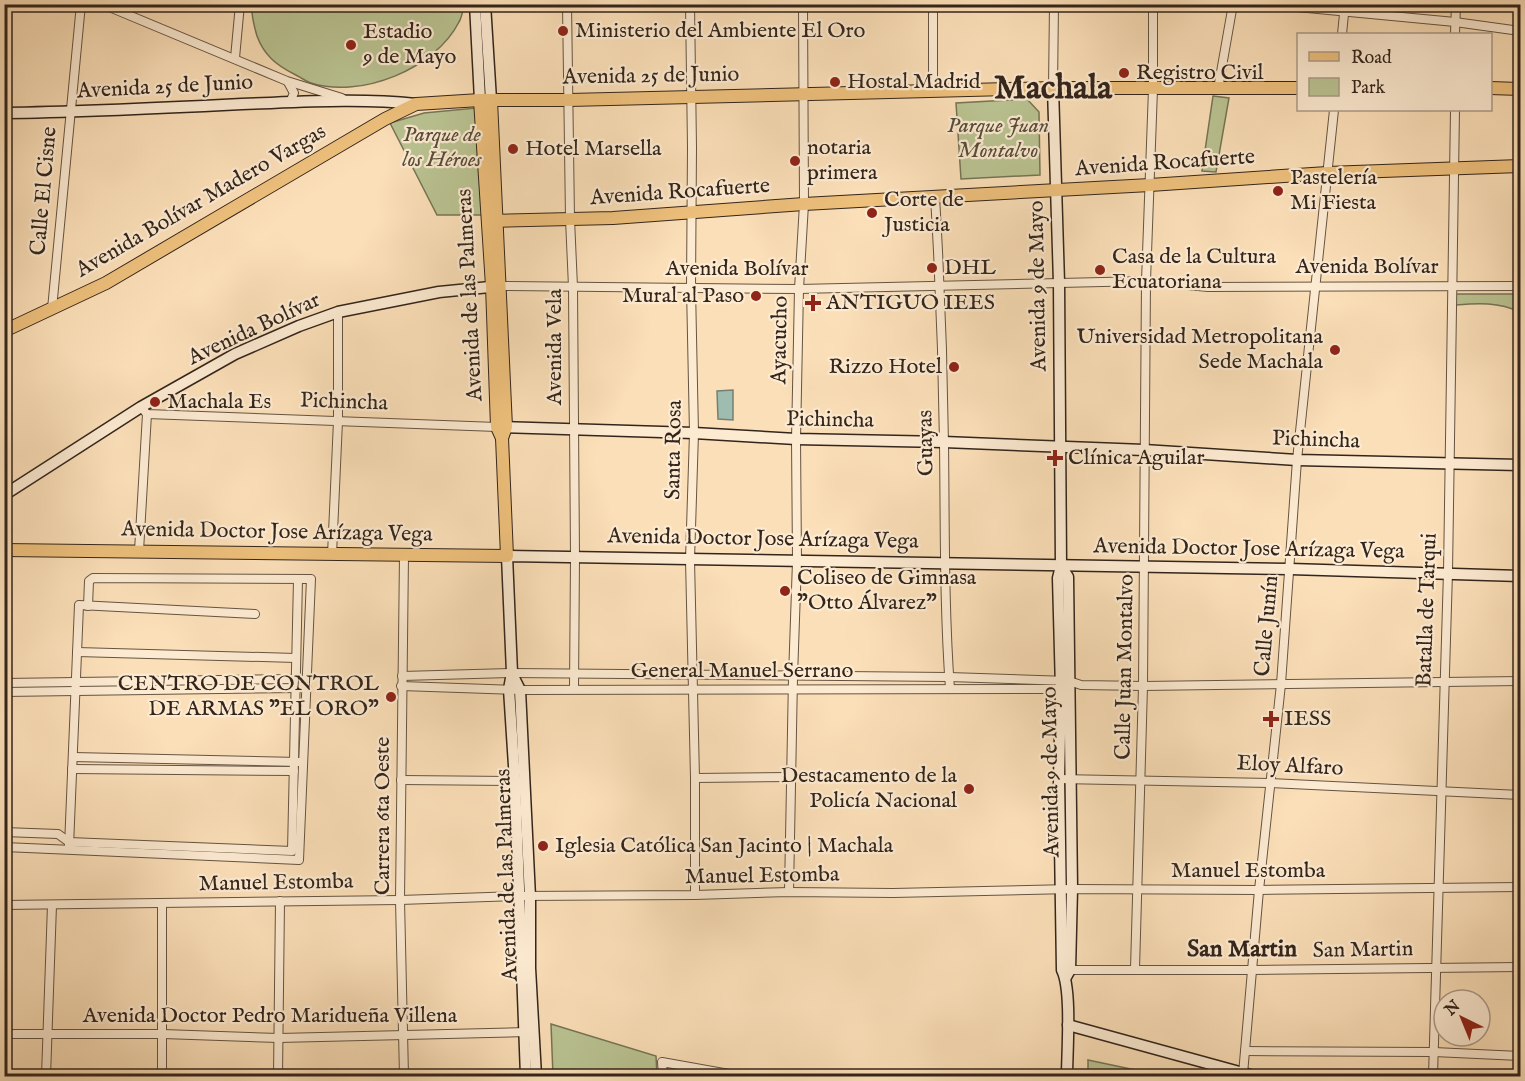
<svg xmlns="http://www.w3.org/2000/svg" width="1525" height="1081" font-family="'IM FELL English',serif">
<rect width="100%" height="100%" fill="#fbdfb8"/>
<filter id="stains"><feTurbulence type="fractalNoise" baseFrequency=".00333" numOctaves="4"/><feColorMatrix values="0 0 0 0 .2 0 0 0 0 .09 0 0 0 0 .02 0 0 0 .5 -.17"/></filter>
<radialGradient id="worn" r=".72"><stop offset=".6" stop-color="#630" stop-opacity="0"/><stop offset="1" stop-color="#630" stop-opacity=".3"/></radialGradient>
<!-- green -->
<g fill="#bac392" stroke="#767456" stroke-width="1.5">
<path d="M 252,4 L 464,4 L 464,5 C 463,10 462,17 459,22 C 435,69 361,99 311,83 C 305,81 300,77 294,74 C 276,65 264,55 257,36 C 254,26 251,15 252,4 Z"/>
<polygon points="1213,96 1229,98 1216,172 1202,171"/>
<polygon points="1027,99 1039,112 1040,175 961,179 956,103"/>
<polygon points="476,108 483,215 437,215 390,123 424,113"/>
<path d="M 1455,294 L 1520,294 L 1520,312 C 1498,302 1479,303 1456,305 Z"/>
<polygon points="551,1024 656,1056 657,1076 553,1076"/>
<polygon points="1088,1060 1164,1076 1088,1076"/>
</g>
<!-- water -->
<polygon fill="#9fbcb0" stroke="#748074" stroke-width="1.5" points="733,390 733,420 718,419 717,391"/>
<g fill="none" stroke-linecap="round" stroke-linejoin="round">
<!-- street casing -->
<g stroke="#655442" stroke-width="10">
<g id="street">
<polyline points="102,4 287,81 342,98"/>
<polyline points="567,4 570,219 573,287 575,557 574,688"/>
<polyline points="690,4 692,148 691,288 694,433 690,560 695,778 695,895"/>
<polyline points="1265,4 1455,22 1520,31"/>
<polyline points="1342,34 1345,4"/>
<polyline points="1455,34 1456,4"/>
<polyline points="235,58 240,4"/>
<polyline points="288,82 294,93 290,102"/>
<polyline points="1053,88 1054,4"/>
<polyline points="1218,89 1233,4"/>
<polyline points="933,91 933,4"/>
<path d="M 935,197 C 940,279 943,361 944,443 C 945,525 944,607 950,689"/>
<polyline points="501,286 799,289 1146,281 1208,287 1520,286"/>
<polyline points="52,309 81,4"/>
<polyline points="141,407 147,414 497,427"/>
<polyline points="139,551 147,414"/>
<polyline points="332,555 338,421 338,312"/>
<polyline points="77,652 296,658"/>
<polyline points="402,676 512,673 949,677 1069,681 1081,685 1143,686 1520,681"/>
<polyline points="4,683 299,679"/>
<polyline points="401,686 520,690 1066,689"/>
<polyline points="4,692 300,688"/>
<polyline points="73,757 299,762"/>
<polyline points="72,769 294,771"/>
<polyline points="695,778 791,777"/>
<polyline points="1059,779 1270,783 1520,795"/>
<polyline points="401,780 520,781"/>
<polyline points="4,832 58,834 69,842 292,851 298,579"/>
<polyline points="69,846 79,605 255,614"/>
<polyline points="4,847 299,860 311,579 93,578 89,581 88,606"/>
<polyline points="789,892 793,677 797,561 796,439 799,289 804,204 803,4"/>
<polyline points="4,905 400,900 518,896 695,895 789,892 893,893 1072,889 1259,890 1520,887"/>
<polyline points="1135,969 1143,686 1146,281 1153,89 1153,4"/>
<polyline points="1067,970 1253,970 1520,967"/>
<polyline points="4,1034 163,1034 279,1038 527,1032"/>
<polyline points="1245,1051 1434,1052 1520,1056"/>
<polyline points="1243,1074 1259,890 1281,684 1297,460 1334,110"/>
<polyline points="46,1076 52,905"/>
<polyline points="162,1076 162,903"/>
<polyline points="278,1076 280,901"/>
<polyline points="404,1076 400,900 404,555"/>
<polyline points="663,1076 662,1062 729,1074 729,1076"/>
<polyline points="1433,1076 1448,572 1455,110"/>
</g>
</g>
<!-- secondary casing -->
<g stroke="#33251b" stroke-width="13">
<g id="secondary">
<polyline points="475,4 480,100"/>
<polyline points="485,4 491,100"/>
<path d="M 1053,88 L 1059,283 L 1061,566 L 1058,578 L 1061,689 L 1059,779 L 1062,970 C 1072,990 1067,1052 1067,1076"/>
<path d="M 4,113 C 84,112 163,108 242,104 C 300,102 359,98 416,104"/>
<polyline points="499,427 694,433 796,439 944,442 1144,450 1297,460 1520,465"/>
<polyline points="4,495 141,407 235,354 299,326 338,312 439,292 500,286"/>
<polyline points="1061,566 1068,577 1072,889 1070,970 1066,977"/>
<polyline points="512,674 520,690 530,897 530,968 536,1076"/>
<polyline points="1068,1025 1254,1076"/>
<polyline points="526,1076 515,781 509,689 512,673 507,556 1290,569 1520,576"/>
</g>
</g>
<!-- primary casing -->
<g stroke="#33251b" stroke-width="14">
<g id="primary">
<polyline points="1490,88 1520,89"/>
<polyline points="491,100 506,427 502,438"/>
<polyline points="488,221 613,218 804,204 1150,185 1327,173 1520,166"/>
<polyline points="4,331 106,283 385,119 416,104 480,100 569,100 1053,88 1298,88"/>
<polyline points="4,550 507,556 502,438 497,427 492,286 480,100"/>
</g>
</g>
<!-- street -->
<use href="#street" stroke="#fcead1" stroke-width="8"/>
<!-- secondary -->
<use href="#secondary" stroke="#fcead1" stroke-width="10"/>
<!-- primary -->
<use href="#primary" stroke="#eec07c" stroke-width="12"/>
</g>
<!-- markers -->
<g fill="#8f2418" stroke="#fcead1" stroke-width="2">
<circle cx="563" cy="31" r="6"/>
<circle cx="351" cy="45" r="6"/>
<circle cx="1124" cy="73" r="6"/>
<circle cx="835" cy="82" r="6"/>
<circle cx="513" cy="149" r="6"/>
<circle cx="795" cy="161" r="6"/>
<circle cx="1278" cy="191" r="6"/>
<circle cx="872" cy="213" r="6"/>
<circle cx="932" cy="268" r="6"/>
<circle cx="1100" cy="270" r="6"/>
<circle cx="756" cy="296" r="6"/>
<path d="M810 294h6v6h6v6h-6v6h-6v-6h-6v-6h6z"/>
<circle cx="1335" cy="350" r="6"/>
<circle cx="954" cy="367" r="6"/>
<circle cx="155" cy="402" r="6"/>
<path d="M1052 449h6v6h6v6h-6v6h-6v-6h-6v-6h6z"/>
<circle cx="785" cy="591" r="6"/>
<circle cx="391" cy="697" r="6"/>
<path d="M1268 710h6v6h6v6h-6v6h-6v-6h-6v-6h6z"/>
<circle cx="969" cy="789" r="6"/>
<circle cx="543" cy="846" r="6"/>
</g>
<g text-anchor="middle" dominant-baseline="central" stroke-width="4.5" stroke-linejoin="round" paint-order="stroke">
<!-- poi labels -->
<g font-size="22" fill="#33251b" stroke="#fcead1" text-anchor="start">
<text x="575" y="31">Ministerio del Ambiente El Oro</text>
<text x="363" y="32">Estadio<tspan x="363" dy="25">9 de Mayo</tspan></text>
<text x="1136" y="73">Registro Civil</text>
<text x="847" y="82">Hostal Madrid</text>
<text x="807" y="148">notaria<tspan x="807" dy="25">primera</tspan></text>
<text x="525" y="149">Hotel Marsella</text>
<text x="1290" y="178">Pastelería<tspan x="1290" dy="25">Mi Fiesta</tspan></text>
<text x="884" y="200">Corte de<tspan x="884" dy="25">Justicia</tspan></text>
<text x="1112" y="257">Casa de la Cultura<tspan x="1112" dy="25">Ecuatoriana</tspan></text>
<text x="944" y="268">DHL</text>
<text x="744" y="296" text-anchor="end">Mural al Paso</text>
<text x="826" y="303">ANTIGUO IEES</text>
<text x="1323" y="337" text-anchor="end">Universidad Metropolitana<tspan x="1323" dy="25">Sede Machala</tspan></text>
<text x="942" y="367" text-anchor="end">Rizzo Hotel</text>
<text x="167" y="402">Machala Es</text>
<text x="1068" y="458">Clínica Aguilar</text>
<text x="797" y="578">Coliseo de Gimnasa<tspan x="797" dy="25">"Otto Álvarez"</tspan></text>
<text x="379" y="684" text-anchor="end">CENTRO DE CONTROL<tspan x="379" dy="25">DE ARMAS "EL ORO"</tspan></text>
<text x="1284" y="719">IESS</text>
<text x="957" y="776" text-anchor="end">Destacamento de la<tspan x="957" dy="25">Policía Nacional</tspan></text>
<text x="555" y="846">Iglesia Católica San Jacinto | Machala</text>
</g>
<!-- street labels -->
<g font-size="22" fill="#33251b" stroke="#fcead1">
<text transform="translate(651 76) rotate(-1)">Avenida 25 de Junio</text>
<text transform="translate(165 87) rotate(-3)">Avenida 25 de Junio</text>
<text transform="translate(1165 163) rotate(-4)">Avenida Rocafuerte</text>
<text transform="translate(44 191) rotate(-85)">Calle El Cisne</text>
<text transform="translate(680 192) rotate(-4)">Avenida Rocafuerte</text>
<text transform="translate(201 201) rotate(-30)">Avenida Bolívar Madero Vargas</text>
<text x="1367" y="267">Avenida Bolívar</text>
<text x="737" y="269">Avenida Bolívar</text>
<text transform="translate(1038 286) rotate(-91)">Avenida 9 de Mayo</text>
<text transform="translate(470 295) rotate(-93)">Avenida de las Palmeras</text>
<text transform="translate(254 329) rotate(-25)">Avenida Bolívar</text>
<text transform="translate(780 340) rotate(-89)">Ayacucho</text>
<text transform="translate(555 347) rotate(-90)">Avenida Vela</text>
<text transform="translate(344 402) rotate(2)">Pichincha</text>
<text transform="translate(830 420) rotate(1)">Pichincha</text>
<text transform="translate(1316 440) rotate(2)">Pichincha</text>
<text transform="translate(926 443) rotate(-91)">Guayas</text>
<text transform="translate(674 450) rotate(-89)">Santa Rosa</text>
<text transform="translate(277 532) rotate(1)">Avenida Doctor Jose Arízaga Vega</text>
<text transform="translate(763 539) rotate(1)">Avenida Doctor Jose Arízaga Vega</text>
<text transform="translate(1249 549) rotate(1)">Avenida Doctor Jose Arízaga Vega</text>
<text transform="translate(1427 610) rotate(-88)">Batalla de Tarqui</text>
<text transform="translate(1267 626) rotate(-85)">Calle Junín</text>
<text transform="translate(1125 667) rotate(-89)">Calle Juan Montalvo</text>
<text x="742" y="671">General Manuel Serrano</text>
<text transform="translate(1290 766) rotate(3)">Eloy Alfaro</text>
<text transform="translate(1051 772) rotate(-91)">Avenida 9 de Mayo</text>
<text transform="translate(383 816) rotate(-90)">Carrera 6ta Oeste</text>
<text x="1248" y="871">Manuel Estomba</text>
<text transform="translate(507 875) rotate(-92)">Avenida de las Palmeras</text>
<text transform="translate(762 876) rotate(-1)">Manuel Estomba</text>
<text transform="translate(276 883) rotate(-1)">Manuel Estomba</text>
<text transform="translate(1363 950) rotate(-1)">San Martin</text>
<text x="270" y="1016">Avenida Doctor Pedro Maridueña Villena</text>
</g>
<!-- park labels -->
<g font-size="22" font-style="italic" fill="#554c39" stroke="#fcead1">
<text x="998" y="126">Parque Juan<tspan x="998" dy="25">Montalvo</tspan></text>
<text x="442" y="135">Parque de<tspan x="442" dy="25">los Héroes</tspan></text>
</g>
<!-- neighbourhood labels -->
<g font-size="24" font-weight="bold" fill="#33251b" stroke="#fcead1">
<text x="1242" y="949">San Martin</text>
</g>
<!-- town labels -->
<g font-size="34" font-weight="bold" fill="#33251b" stroke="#fcead1">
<text x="1053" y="88">Machala</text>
</g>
</g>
<!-- margin -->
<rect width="1525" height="1081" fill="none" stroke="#fbdfb8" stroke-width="24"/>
<rect x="6" y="6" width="1513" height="1069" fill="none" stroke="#33251b" stroke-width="3"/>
<rect x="12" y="12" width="1501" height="1057" fill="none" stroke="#33251b" stroke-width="1.5"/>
<!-- legend -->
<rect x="1297" y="33" width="195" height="78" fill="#fcead1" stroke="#ac9b88" stroke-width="1.5"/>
<rect x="1309" y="52" width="30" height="9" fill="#eec07c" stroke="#ac9b88" stroke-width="1.5"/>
<text x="1351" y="63" font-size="18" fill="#33251b">Road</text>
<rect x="1309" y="78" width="30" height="18" fill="#bac392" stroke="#ac9b88" stroke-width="1.5"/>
<text x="1351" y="93" font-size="18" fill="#33251b">Park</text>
<!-- north arrow -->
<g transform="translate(1462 1018) rotate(317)"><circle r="28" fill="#fcead1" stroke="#ac9b88" stroke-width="1.5"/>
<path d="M0-4.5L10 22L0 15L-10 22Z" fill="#8f2418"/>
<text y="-9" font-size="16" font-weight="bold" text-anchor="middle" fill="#33251b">N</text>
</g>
<rect width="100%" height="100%" filter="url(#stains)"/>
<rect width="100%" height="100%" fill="url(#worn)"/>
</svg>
